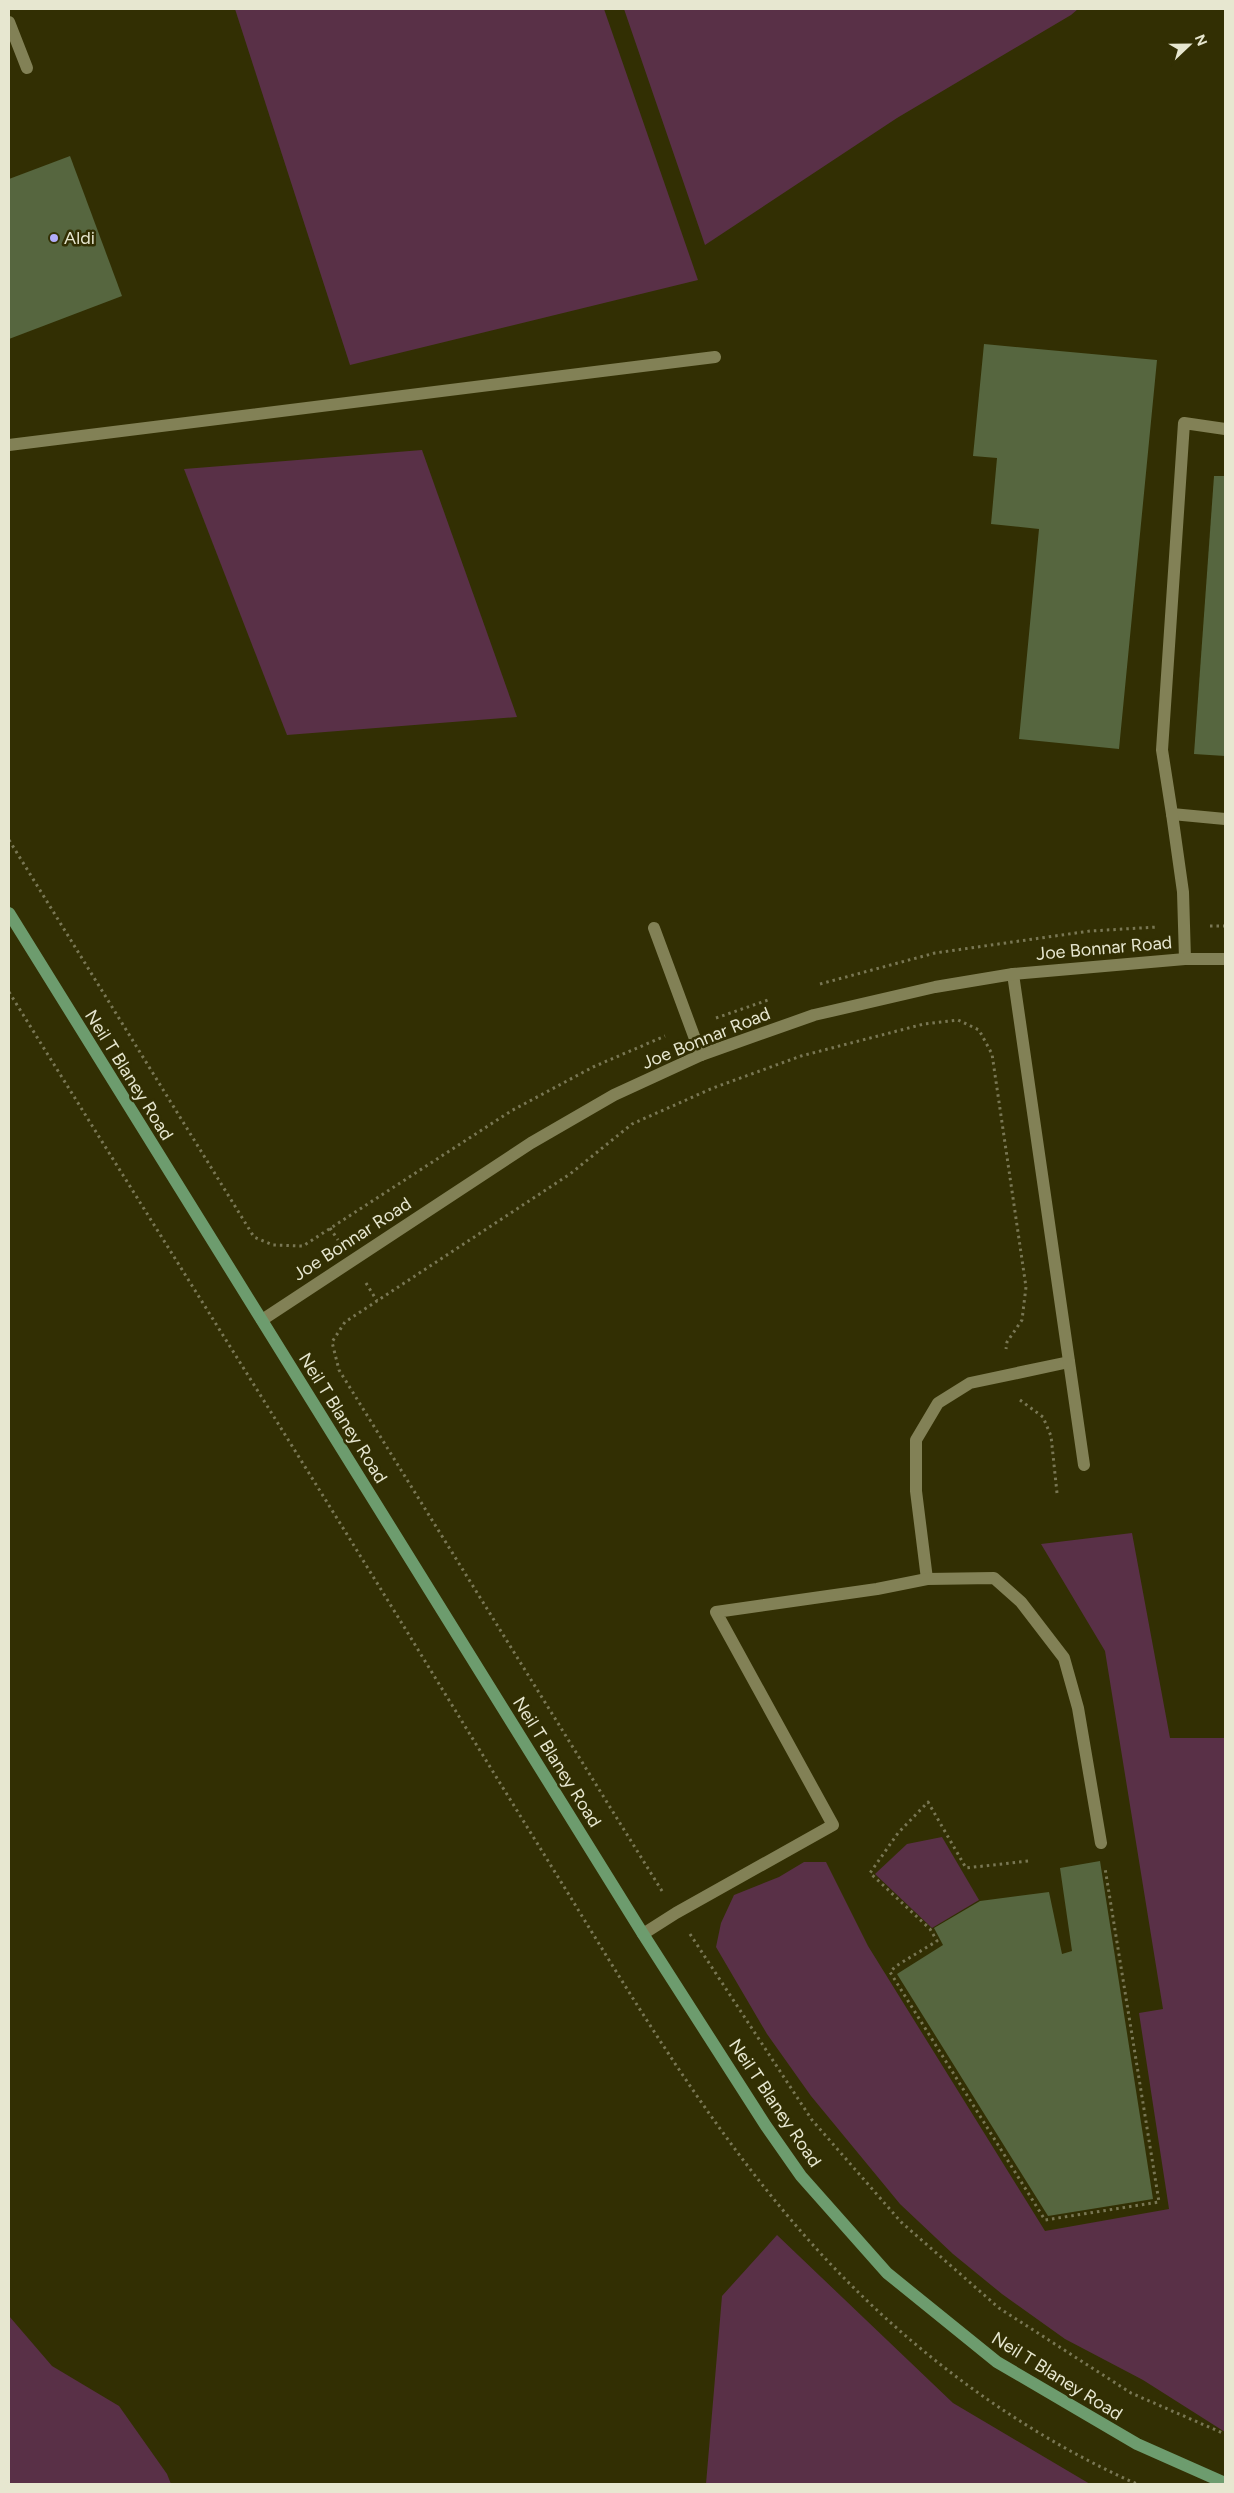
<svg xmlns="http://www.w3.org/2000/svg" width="1234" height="2493" font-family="Figtree,sans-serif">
<rect width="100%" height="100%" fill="#322f03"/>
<!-- green -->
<g fill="#593047">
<polygon points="235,9 604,9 698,280 350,365"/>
<polygon points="624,9 1078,9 1071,15 897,118 705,245"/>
<polygon points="422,450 517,717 287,735 184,469"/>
<polygon points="1132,1533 1170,1738 1225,1738 1225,2432 1143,2380 1065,2339 1002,2294 953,2254 900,2204 811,2096 767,2034 716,1947 721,1923 734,1895 779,1877 804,1862 826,1862 868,1946 1045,2231 1169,2209 1139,2013 1163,2009 1105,1651 1041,1544"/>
<polygon points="942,1837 979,1900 932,1928 875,1874 907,1844"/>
<polygon points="777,2235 953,2403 1090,2484 706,2484 722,2296"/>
<polygon points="9,2316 52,2366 119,2406 167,2474 171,2484 9,2484"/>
</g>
<!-- building -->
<g fill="#56663f">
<polygon points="70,156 122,296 9,339 9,179"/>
<polygon points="984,344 1157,360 1119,749 1019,739 1039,529 991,524 997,458 973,456"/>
<polygon points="1214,476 1225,476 1225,756 1194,754"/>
<polygon points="1100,1861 1153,2199 1048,2216 897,1974 943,1945 934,1928 980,1901 1049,1892 1062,1954 1072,1951 1060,1868"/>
</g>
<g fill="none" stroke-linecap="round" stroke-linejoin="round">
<!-- path -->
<g stroke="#797754" stroke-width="3" stroke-dasharray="2.5 4" stroke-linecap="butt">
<polyline points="9,840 254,1237 273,1245 303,1246 511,1111 593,1067 665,1036"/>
<polyline points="1210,926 1225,926"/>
<polyline points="820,984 935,953 1090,931 1158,927"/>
<path d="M 9,992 C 141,1205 275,1417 406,1630 C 461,1720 516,1809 571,1898 C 654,2034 742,2178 856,2290 C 936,2369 1033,2438 1137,2484"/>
<polyline points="716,1018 771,999"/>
<polyline points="330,1228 338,1240"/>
<polyline points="366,1283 377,1301"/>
<polyline points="1020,1400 1043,1417 1051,1436 1057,1493"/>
<polyline points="1028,1861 966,1868 928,1802 898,1833 870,1873 930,1929 937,1941 896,1966 890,1972 1045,2220 1159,2202 1105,1868"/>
<polyline points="662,1891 339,1370 332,1342 345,1322 570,1174 632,1124 713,1088 801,1056 924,1024 958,1020 979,1030 992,1054 1026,1287 1022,1320 1007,1342 1006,1349"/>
<polyline points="690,1934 812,2120 901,2222 999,2308 1131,2393 1225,2434"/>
</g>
<!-- lane -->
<g stroke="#828156" stroke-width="12">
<polyline points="9,22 27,68"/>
<polyline points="1225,429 1184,423 1162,750 1172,814 1225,819"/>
<polyline points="9,445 715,357"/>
<polyline points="1172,814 1183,892 1185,959"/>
<polyline points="654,928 701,1055"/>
<polyline points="927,1579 916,1491 916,1440 938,1403 970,1383 1069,1362"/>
<polyline points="643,1934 676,1913 833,1825 716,1612 877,1589 927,1579 994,1578 1021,1602 1064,1658 1078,1708 1101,1843"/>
</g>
<!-- street -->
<g stroke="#828156" stroke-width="12">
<polyline points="1013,974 1084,1465"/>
<polyline points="262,1320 531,1143 614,1095 701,1055 814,1015 935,987 1013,974 1185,959 1225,959"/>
</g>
<!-- secondary -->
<polyline stroke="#6d9c6e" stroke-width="12" points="9,913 643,1934 766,2126 801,2176 887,2273 997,2362 1137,2444 1225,2483"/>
</g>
<!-- markers -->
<circle fill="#b2adf9" stroke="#322f03" stroke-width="2" cx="54" cy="238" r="5"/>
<g text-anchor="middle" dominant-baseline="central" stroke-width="5" stroke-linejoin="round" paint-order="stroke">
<!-- poi labels -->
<g font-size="18" fill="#e7e7d0" stroke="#322f03" text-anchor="start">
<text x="64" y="238">Aldi</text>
</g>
<!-- street labels -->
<g font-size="18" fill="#e7e7d0" stroke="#322f03">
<text transform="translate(1104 948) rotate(-5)">Joe Bonnar Road</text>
<text transform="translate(706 1038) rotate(-22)">Joe Bonnar Road</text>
<text transform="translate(129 1075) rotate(58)">Neil T Blaney Road</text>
<text transform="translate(352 1239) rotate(-33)">Joe Bonnar Road</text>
<text transform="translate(343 1418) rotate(58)">Neil T Blaney Road</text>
<text transform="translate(557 1762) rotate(58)">Neil T Blaney Road</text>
<text transform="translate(775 2103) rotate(56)">Neil T Blaney Road</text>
<text transform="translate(1057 2376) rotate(32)">Neil T Blaney Road</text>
</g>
</g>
<!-- border -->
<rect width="1234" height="2493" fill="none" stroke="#e7e7d0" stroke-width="20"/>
<!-- north arrow -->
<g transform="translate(1189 45) rotate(68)" stroke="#322f03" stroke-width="4" paint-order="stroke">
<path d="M0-4L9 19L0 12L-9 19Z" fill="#e7e7d0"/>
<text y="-8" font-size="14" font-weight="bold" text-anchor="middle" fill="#e7e7d0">N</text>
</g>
</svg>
